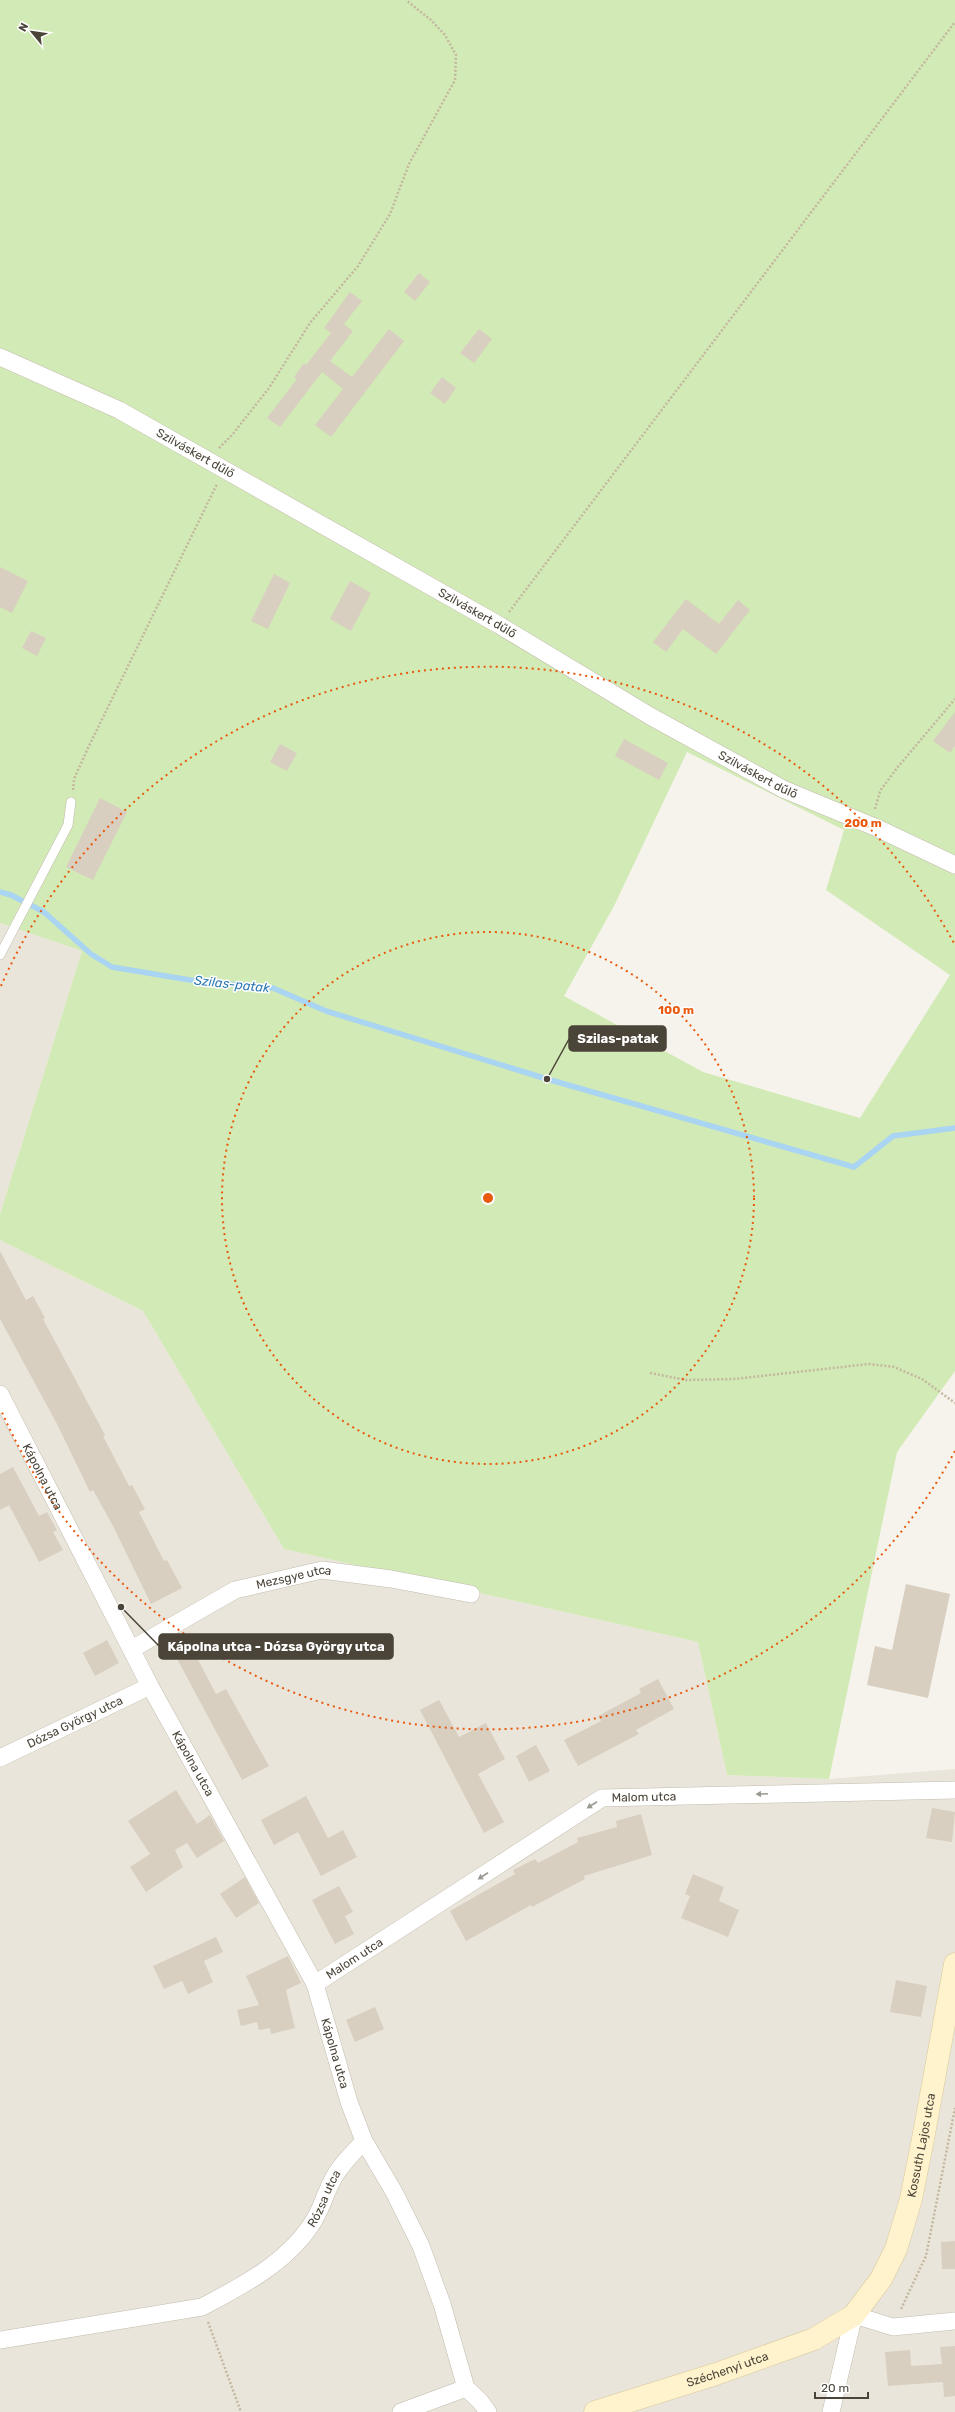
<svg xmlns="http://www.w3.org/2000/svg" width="955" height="2412" font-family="Rubik,sans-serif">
<rect width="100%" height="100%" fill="#f6f3ec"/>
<!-- residential -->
<g fill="#eae5da">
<polygon points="0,923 82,951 0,1214"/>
<polygon points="0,1240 143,1311 284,1549 698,1642 727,1775 829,1779 955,1769 955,2412 0,2412"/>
</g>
<!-- green -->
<path fill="#d2eab5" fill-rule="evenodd" d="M 0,0 L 955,0 L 955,1371 L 897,1452 L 829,1779 L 727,1775 L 698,1642 L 284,1549 L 143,1311 L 0,1240 L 0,1214 L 82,951 L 0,923 ZM 687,752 L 844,830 L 826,890 L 950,975 L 860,1118 L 703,1072 L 564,996 L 614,906 Z"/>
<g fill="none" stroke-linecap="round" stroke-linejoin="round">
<!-- stream -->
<polyline stroke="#a9d4f2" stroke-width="5.5" points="0,892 11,895 44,912 91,954 112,967 196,981 273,988 326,1011 547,1079 854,1167 893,1136 955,1128"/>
</g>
<!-- building -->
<g fill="#d8cfc1">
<polygon points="419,273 430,282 415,301 404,292"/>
<polygon points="350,292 362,301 344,324 353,331 330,361 352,377 389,329 404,341 331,437 315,425 343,389 322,372 280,427 267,418 297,379 294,377 304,363 306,365 331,333 324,328"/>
<polygon points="479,329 492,339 474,363 460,353"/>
<polygon points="442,377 456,388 445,404 430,393"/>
<polygon points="0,567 28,581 12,613 0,607"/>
<polygon points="274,574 290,583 268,629 251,621"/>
<polygon points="350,581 371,593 351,631 330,619"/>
<polygon points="686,599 719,624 738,600 750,610 716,654 683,629 666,652 653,642"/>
<polygon points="31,631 46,638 37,656 22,648"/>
<polygon points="955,712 955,746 950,753 933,741"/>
<polygon points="624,739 668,763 659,780 615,756"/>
<polygon points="280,744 297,753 287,771 270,762"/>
<polygon points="100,798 127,812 93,880 66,867"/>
<polygon points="0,1251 26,1300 33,1296 45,1318 43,1319 105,1435 103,1436 129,1486 132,1485 145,1509 139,1512 164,1561 167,1560 182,1588 151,1604 113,1526 93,1490 90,1492 57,1424 0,1319"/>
<polygon points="13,1467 39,1516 47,1512 57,1530 53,1532 63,1550 39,1562 9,1505 0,1510 0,1474"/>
<polygon points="906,1584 950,1594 928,1698 867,1685 875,1646 892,1650"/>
<polygon points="184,1633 216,1694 226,1689 269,1766 242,1780 168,1642"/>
<polygon points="107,1640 119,1663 95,1676 83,1653"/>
<polygon points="658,1679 674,1709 636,1730 639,1734 578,1766 564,1740 601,1721 598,1716 641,1693 639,1689"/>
<polygon points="439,1700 459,1737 486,1723 505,1759 478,1774 504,1822 484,1833 420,1710"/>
<polygon points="536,1745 550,1771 529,1782 516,1756"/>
<polygon points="176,1790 197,1824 210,1815 224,1841 197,1858 187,1843 175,1850 183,1867 146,1892 130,1867 150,1854 128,1821"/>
<polygon points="306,1796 328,1838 343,1830 357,1857 321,1876 298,1832 274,1845 261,1820"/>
<polygon points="932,1808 955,1812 952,1842 926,1838"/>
<polygon points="641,1814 652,1855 584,1876 585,1879 532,1907 531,1905 466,1941 450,1911 515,1874 513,1870 535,1859 538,1863 578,1842 577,1838 617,1827 616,1821"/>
<polygon points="693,1874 724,1887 719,1901 739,1910 728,1937 681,1918 690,1896 685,1894"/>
<polygon points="245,1877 259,1903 236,1918 220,1894"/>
<polygon points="339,1886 353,1912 345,1916 354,1934 335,1944 312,1900"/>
<polygon points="216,1937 223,1952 204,1961 213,1982 188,1994 182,1981 164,1989 153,1966"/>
<polygon points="288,1956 301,1983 286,1990 295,2028 271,2034 270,2028 259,2030 257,2022 241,2026 237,2010 259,2005 246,1976"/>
<polygon points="896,1980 927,1986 921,2017 890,2012"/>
<polygon points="375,2007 384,2029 355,2042 346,2020"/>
<polygon points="955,2241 955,2269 942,2269 941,2242"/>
<polygon points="955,2346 955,2396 944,2397 943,2382 888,2386 885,2352 910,2350 911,2366 942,2364 940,2347"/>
</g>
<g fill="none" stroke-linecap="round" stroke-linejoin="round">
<!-- lane casing -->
<g stroke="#c2bbae" stroke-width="10">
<polyline id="lane" points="0,955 68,825 71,802"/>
</g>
<!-- street casing -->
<g stroke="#c2bbae" stroke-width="18">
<g id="street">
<path id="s1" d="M 0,357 L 119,410 L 499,625 L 650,716 L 783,789 L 877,828 L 955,865"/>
<path id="s2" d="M 0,1394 L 150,1686 L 315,1984 L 349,2102 L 364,2141 L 394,2192 L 421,2246 L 442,2304 L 466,2388 L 480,2401 L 488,2412"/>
<path id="s3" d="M 132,1649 L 235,1590 L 322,1570 L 391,1579 L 471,1594"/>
<path id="s4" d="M 0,1758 L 150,1686"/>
<path id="s5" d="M 315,1984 L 602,1798 L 955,1790"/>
<path id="s6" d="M 0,2340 L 202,2307 C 242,2286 286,2263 311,2225 C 321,2211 324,2196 332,2181 C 339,2166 353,2153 364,2141"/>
<polyline points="401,2412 466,2388"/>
<polyline points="831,2412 854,2315 893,2327 955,2321"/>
</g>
</g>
<!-- secondary casing -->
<g stroke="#d6c79b" stroke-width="23">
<g id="secondary">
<path id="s7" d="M 595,2412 L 716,2374 L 814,2339 L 854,2315 L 881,2279 L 896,2249 L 911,2199 L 923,2139 L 955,1964"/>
</g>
</g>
<!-- path -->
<g stroke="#c4b79f" stroke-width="2.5" stroke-dasharray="2 2" stroke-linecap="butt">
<polyline points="219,448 232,435 269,388 310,323 358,266 390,214 409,164 455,80 456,55 445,35 431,20 406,0"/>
<polyline points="509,612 955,22"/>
<polyline points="73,790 74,779 88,748 217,484"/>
<polyline points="875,809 880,791 897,768 955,699"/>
<polyline points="650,1373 686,1380 734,1379 869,1364 894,1367 922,1379 955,1403"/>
<polyline points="901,2309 926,2256 955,2108"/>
<polyline points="208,2322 241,2412"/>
</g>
<!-- lane -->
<use href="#lane" stroke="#fff" stroke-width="9"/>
<!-- street -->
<use href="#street" stroke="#fff" stroke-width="17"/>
<!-- secondary -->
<use href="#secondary" stroke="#fff3cd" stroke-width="22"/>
</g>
<!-- one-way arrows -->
<defs><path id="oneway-solid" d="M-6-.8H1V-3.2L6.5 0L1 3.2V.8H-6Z"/></defs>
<g fill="#9c9892">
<use href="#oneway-solid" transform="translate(762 1794) rotate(178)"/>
<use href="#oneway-solid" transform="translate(592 1805) rotate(147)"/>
<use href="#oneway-solid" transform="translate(483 1876) rotate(147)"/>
</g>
<!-- distance rings -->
<g fill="none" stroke="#e8590c" stroke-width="2" stroke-dasharray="2 4">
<circle cx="488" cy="1198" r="266"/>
<path d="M955 1451A531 531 0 0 1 1 1410M1 986A531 531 0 0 1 955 945"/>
</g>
<g text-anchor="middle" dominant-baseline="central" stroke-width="3" stroke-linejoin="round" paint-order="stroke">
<!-- street labels -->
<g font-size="12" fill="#4b4439" stroke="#fff">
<text stroke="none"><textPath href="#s1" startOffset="218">Szilváskert dűlő</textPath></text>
<text stroke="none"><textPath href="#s1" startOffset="542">Szilváskert dűlő</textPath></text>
<text stroke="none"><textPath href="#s1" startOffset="866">Szilváskert dűlő</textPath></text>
<text stroke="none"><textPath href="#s2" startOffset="93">Kápolna utca</textPath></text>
<text stroke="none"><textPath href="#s3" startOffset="179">Mezsgye utca</textPath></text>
<text stroke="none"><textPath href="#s4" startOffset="83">Dózsa György utca</textPath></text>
<text stroke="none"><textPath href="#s2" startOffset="417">Kápolna utca</textPath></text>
<text stroke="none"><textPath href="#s5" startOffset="384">Malom utca</textPath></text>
<text stroke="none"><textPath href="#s5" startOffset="47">Malom utca</textPath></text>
<text stroke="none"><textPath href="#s2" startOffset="741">Kápolna utca</textPath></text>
<text stroke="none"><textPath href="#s7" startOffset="463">Kossuth Lajos utca</textPath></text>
<text stroke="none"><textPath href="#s6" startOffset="372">Rózsa utca</textPath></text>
<text stroke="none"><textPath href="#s7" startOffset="139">Széchenyi utca</textPath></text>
</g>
<!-- water labels -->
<g font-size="13" font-style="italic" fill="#2e7ab2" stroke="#fff">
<text transform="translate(232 984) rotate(6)">Szilas-patak</text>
</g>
</g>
<circle cx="488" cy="1198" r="6" fill="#e8590c" stroke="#fff" stroke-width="2"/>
<g font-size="12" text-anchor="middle" font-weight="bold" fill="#e8590c" stroke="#fff" stroke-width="3" stroke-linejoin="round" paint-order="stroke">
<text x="863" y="827">200 m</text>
<text x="676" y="1014">100 m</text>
</g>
<!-- callouts -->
<path fill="none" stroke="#4b4439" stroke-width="1.5" d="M547 1079L569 1039M121 1607L159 1646"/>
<g fill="#4b4439" stroke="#fff" stroke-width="1.5">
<circle cx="547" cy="1079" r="4"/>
<circle cx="121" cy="1607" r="4"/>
</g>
<g fill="#4b4439" stroke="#4b4439" stroke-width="1.5">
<rect x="569" y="1026" width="97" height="25" rx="4"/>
<rect x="159" y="1634" width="234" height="25" rx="4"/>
</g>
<g font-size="13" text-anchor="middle" font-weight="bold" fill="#fff">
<text x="618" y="1043">Szilas-patak</text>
<text x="276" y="1651">Kápolna utca - Dózsa György utca</text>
</g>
<!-- north arrow -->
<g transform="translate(32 32) rotate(299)" stroke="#ffffff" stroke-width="3" paint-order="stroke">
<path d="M0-3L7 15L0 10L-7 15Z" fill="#4b4439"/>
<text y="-6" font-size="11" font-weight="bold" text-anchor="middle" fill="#4b4439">N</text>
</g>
<!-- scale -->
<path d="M815 2392v6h53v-6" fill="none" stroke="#4b4439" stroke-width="2"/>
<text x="821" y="2392" font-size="12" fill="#4b4439" stroke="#ffffff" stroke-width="3" paint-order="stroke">20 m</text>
</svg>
